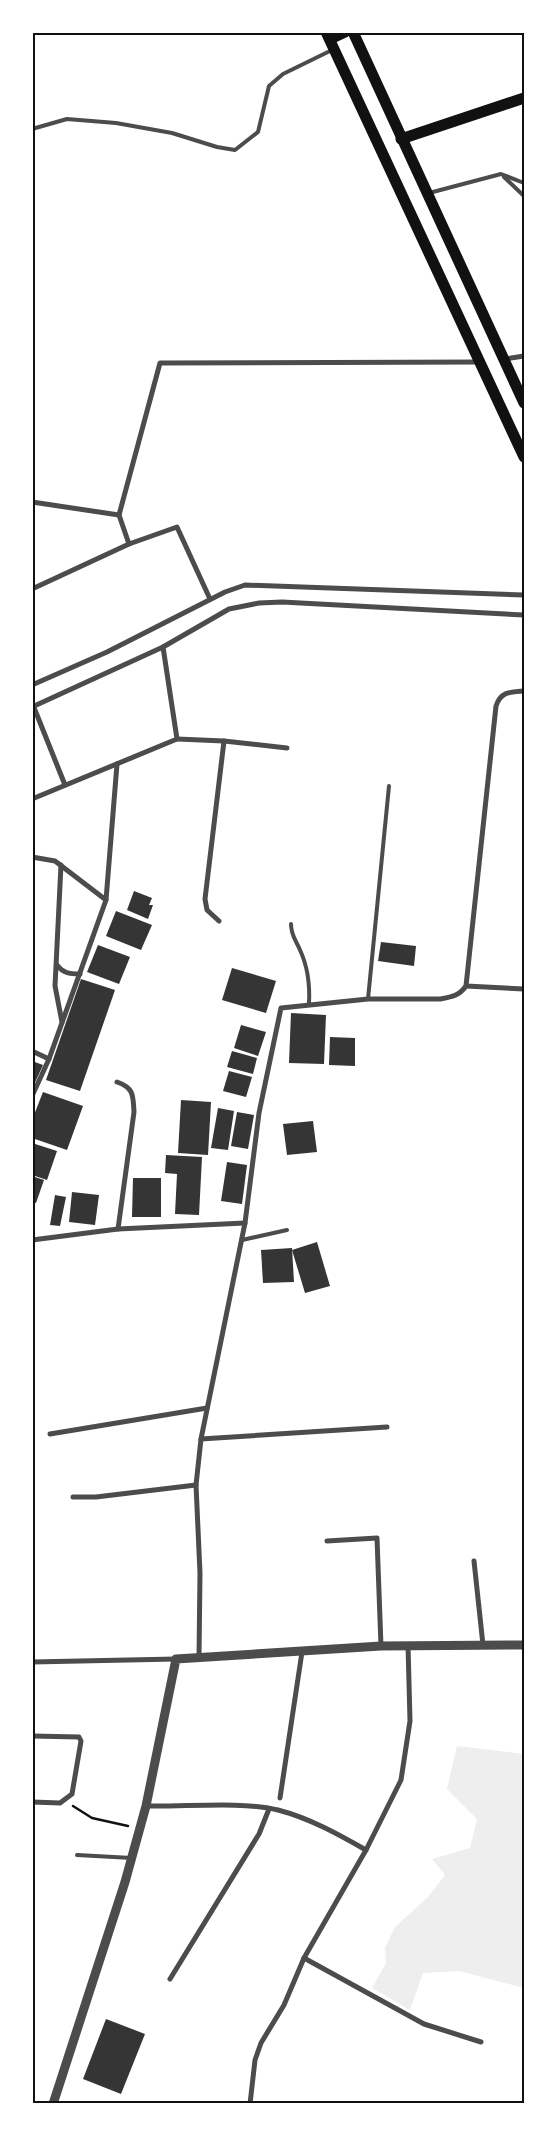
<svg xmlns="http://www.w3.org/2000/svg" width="557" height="2136" font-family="Lato,sans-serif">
<rect width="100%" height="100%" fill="#fff"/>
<!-- green -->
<polygon fill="#eee" points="457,1746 524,1754 524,1988 459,1971 423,1973 410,2010 372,1988 386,1963 385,1948 395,1927 427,1898 445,1875 432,1859 470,1848 477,1819 447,1789"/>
<!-- building -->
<g fill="#353535">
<polygon points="134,891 152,898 149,905 153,905 148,919 127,910"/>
<polygon points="116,911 152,925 141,950 106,936"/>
<polygon points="381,942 416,946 414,966 378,961"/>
<polygon points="98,945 130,957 119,984 87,972"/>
<polygon points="232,968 276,981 266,1013 222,1000"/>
<polygon points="81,979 115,990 80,1091 46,1080"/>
<polygon points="291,1013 326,1015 324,1064 289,1063"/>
<polygon points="241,1025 266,1032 258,1056 234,1048"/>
<polygon points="330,1037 355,1038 355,1066 329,1065"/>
<polygon points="232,1051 257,1058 253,1074 227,1067"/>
<polygon points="32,1061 43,1065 32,1089"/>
<polygon points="229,1071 252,1077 246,1097 223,1091"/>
<polygon points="43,1092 83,1106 67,1150 32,1138 32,1120"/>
<polygon points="181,1100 211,1102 208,1155 178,1153"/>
<polygon points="218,1108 234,1111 228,1150 211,1148"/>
<polygon points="237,1112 254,1115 248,1149 231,1146"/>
<polygon points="313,1121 317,1152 287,1155 283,1124"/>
<polygon points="32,1143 57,1151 47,1180 32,1175"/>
<polygon points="166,1155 202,1157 199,1215 175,1214 177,1174 165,1173"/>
<polygon points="227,1162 247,1165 242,1204 221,1201"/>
<polygon points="32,1176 44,1180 36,1203 32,1202"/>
<polygon points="133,1178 161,1178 161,1217 132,1217"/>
<polygon points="72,1192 99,1195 95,1225 69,1222"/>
<polygon points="55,1195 66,1197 60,1226 50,1225"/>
<polygon points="317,1242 330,1286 305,1293 292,1250"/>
<polygon points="292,1248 294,1282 263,1283 261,1250"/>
<polygon points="106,2019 145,2034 121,2094 83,2079"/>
</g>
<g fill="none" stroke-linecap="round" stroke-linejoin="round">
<!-- path -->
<polyline stroke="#111" stroke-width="2.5" points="73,1806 92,1818 128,1826"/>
<!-- service -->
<g stroke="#4c4c4c" stroke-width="4">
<polyline points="32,129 67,119 116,123 172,133 217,147 235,150 258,132 269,86 283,74 332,50"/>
<polyline points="504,177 524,196"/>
<polyline points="429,193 501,174 524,183"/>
<path d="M 291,924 C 291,936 296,940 300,950 C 308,967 310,985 309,1004"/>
<polyline points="368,999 389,786"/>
<polyline points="242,1240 287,1230"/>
<polyline points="77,1855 132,1858"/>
</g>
<!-- minor -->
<g stroke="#4c4c4c" stroke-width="5">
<polyline points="505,359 524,356"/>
<polyline points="32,502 119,515"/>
<polyline points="119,515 160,363 480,362"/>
<polyline points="119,515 129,544"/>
<polyline points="32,589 129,544 177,527 210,599"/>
<polyline points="32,685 107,652 225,592 245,585 524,595"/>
<polyline points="33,705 65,785"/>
<polyline points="32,707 163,647 229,609 259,603 282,602 524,615"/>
<polyline points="177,739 224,741 287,748"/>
<polyline points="32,799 177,739 163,647"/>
<polyline points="32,857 55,861 106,900"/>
<polyline points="61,865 55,986 62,1022"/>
<polyline points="219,921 207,910 205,899 224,741"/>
<path d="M 57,965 C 63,973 69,974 80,974"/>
<polyline points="466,986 524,989"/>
<polyline points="32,1051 49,1059"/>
<path d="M 117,1082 C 134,1088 133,1095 134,1112 L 118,1229"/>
<polyline points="32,1096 49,1059 106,900 117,764"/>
<polyline points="32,1240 118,1229 245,1223"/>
<polyline points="50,1434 207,1408"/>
<polyline points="201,1439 387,1427"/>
<polyline points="73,1497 96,1497 196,1485"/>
<polyline points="327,1541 377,1538 381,1646"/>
<polyline points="474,1561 483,1645"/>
<path d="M 199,1657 L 200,1573 L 196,1485 L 201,1439 L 245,1223 L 259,1113 L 281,1008 L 368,999 L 440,999 C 451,997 459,996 466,986 L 496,706 C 501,691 511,692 524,691"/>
<polyline points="32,1662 176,1659"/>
<polyline points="32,1736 79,1737 81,1741 72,1794 60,1803 32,1802"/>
<polyline points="280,1798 302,1652"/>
<path d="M 146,1806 C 186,1807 241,1801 278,1810 C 309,1818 338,1834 366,1850"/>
<polyline points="304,1958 424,2024 481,2042"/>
<polyline points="170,1979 259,1834 269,1809"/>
<polyline points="250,2104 255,2060 261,2043 284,2005 304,1958 366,1850 401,1780 410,1721 408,1645"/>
</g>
<!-- tertiary -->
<polyline stroke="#4c4c4c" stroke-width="9" points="53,2104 125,1882 146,1806 176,1659 381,1646 524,1645"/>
<!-- primary -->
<g stroke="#111" stroke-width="11">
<polyline points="326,32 524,457"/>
<polyline points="353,32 524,403"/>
<polyline points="330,39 345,32"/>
<polyline points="401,139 524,98"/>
</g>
</g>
<!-- border -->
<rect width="557" height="2136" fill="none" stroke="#ffffff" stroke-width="68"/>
<rect x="34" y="34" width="489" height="2068" fill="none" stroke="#111" stroke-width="2"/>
</svg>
